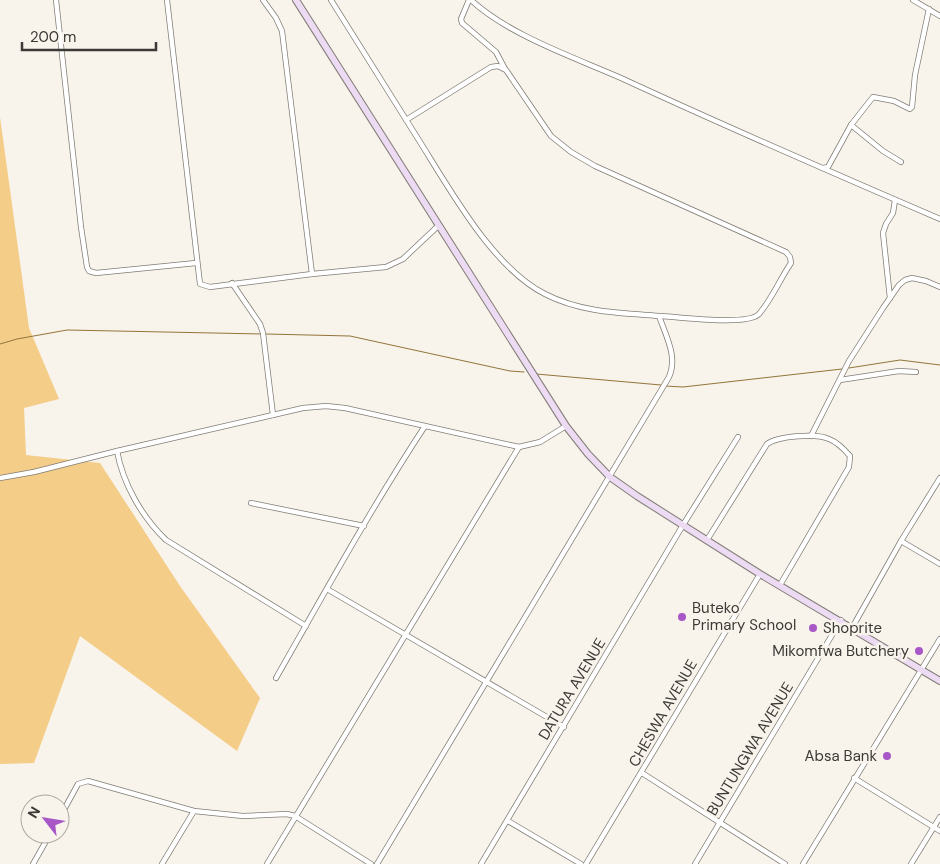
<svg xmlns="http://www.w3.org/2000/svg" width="940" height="864" font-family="'DM Sans',sans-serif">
<rect width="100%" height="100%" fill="#f8f3eb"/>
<!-- green -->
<polygon fill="#f4cd88" points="0,117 29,328 59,399 24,408 26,455 100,463 180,586 260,698 237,751 80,636 34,763 0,764"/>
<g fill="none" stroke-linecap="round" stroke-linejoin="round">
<!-- stream -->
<g stroke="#94753a" stroke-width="1">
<polyline points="266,334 350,336 510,371 524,372"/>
<polyline points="0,344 17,339 67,330 262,334"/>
<polyline points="849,368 900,360 940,365"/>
<polyline points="536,374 661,385"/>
<polyline points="665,386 683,387 842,369"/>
</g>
<!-- minor casing -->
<g stroke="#817d76" stroke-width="6">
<g id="minor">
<polyline points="56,0 81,227 87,267 89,271 96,273 196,263"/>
<polyline points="167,0 200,284 210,287 312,274 386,267 403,259 438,226"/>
<polyline points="263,0 276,18 282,31 312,274"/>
<path d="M 331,0 C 359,45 387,90 415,134 C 447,184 491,267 545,294 C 582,313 622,313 662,316 C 680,317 748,326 759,314 C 772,299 780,279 791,263 L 790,257 L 786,252 L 595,166 L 571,152 L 551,136 L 506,70 L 498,66 L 491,67 L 406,120"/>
<polyline points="469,0 461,19 462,23 496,52 505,69"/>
<path d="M 471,0 C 509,35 573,57 621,78 C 727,127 833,173 940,219"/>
<polyline points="913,0 940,16"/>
<polyline points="851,125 883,151 901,162"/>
<polyline points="823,168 828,167 851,125 873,97 894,101 910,109 912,107 915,75 929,9"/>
<polyline points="232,283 260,324 263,333 273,415"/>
<polyline points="890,298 883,233 886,224 893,213 895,200"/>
<polyline points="840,380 899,371 916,372"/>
<polyline points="811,436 849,361 883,308 899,285 905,280 912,278 926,281 940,287"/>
<path d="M 117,451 C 123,484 142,517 166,540 L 306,626"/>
<polyline points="0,478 34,472 117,451 303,408 326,406 345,408 519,447 540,442 566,426"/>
<polyline points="251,503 364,526"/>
<path d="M 707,540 L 767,444 C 778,436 816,433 829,439 C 837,442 844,449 850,456 L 849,467 L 780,585"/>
<polyline points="901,541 940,564"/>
<polyline points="327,589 564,727"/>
<polyline points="852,628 901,541 940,478"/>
<path d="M 276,678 C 324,594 371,508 425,426"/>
<polyline points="642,773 785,864"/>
<polyline points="854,778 940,831"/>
<polyline points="60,817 78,784 88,781 194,811 243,816 287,814 295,816 371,864"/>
<polyline points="508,821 581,864"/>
<polyline points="33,864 50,834"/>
<polyline points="162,864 194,811"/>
<polyline points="267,864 519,447"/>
<path d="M 377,864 L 669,377 C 678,357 666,336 659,316"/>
<polyline points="481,864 683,525 738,437"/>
<polyline points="586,864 760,574"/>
<polyline points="695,864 841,620"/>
<polyline points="803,864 940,639"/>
<polyline points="911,864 940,817"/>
</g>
</g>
<!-- secondary casing -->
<g stroke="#817d76" stroke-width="8">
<polyline id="secondary" points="296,0 566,426 588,454 610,477 637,496 760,574 940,681"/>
</g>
<!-- minor -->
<use href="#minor" stroke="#fff" stroke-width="4.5"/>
<!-- secondary -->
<use href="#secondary" stroke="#ecdbf3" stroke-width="6"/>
</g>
<!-- markers -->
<g fill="#a857c7" stroke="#f8f3eb" stroke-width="2">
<circle cx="682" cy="617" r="5"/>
<circle cx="813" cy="628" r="5"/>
<circle cx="919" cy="651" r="5"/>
<circle cx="887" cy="756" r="5"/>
</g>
<g text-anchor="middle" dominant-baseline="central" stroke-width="5" stroke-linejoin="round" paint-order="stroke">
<!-- poi labels -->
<g font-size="15" fill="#3c3a37" stroke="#f8f3eb" text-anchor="start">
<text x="692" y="608">Buteko<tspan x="692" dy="17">Primary School</tspan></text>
<text x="823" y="628">Shoprite</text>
<text x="909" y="651" text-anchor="end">Mikomfwa Butchery</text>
<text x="877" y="756" text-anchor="end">Absa Bank</text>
</g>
<!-- street labels -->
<g font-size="15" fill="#3c3a37" stroke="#f8f3eb">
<text transform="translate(572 689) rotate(-59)">DATURA AVENUE</text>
<text transform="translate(663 713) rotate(-60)">CHESWA AVENUE</text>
<text transform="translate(750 749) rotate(-59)">BUNTUNGWA AVENUE</text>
</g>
</g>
<!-- north arrow -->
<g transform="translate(45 819) rotate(301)"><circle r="24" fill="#f8f3eb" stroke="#ada9a3"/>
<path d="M0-4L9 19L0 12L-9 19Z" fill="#a857c7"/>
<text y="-8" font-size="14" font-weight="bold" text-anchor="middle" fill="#3c3a37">N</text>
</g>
<!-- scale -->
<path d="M22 42v8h134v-8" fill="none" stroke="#3c3a37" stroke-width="2.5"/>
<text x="30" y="42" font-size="15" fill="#3c3a37" stroke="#f8f3eb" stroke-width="4" paint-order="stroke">200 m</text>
</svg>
